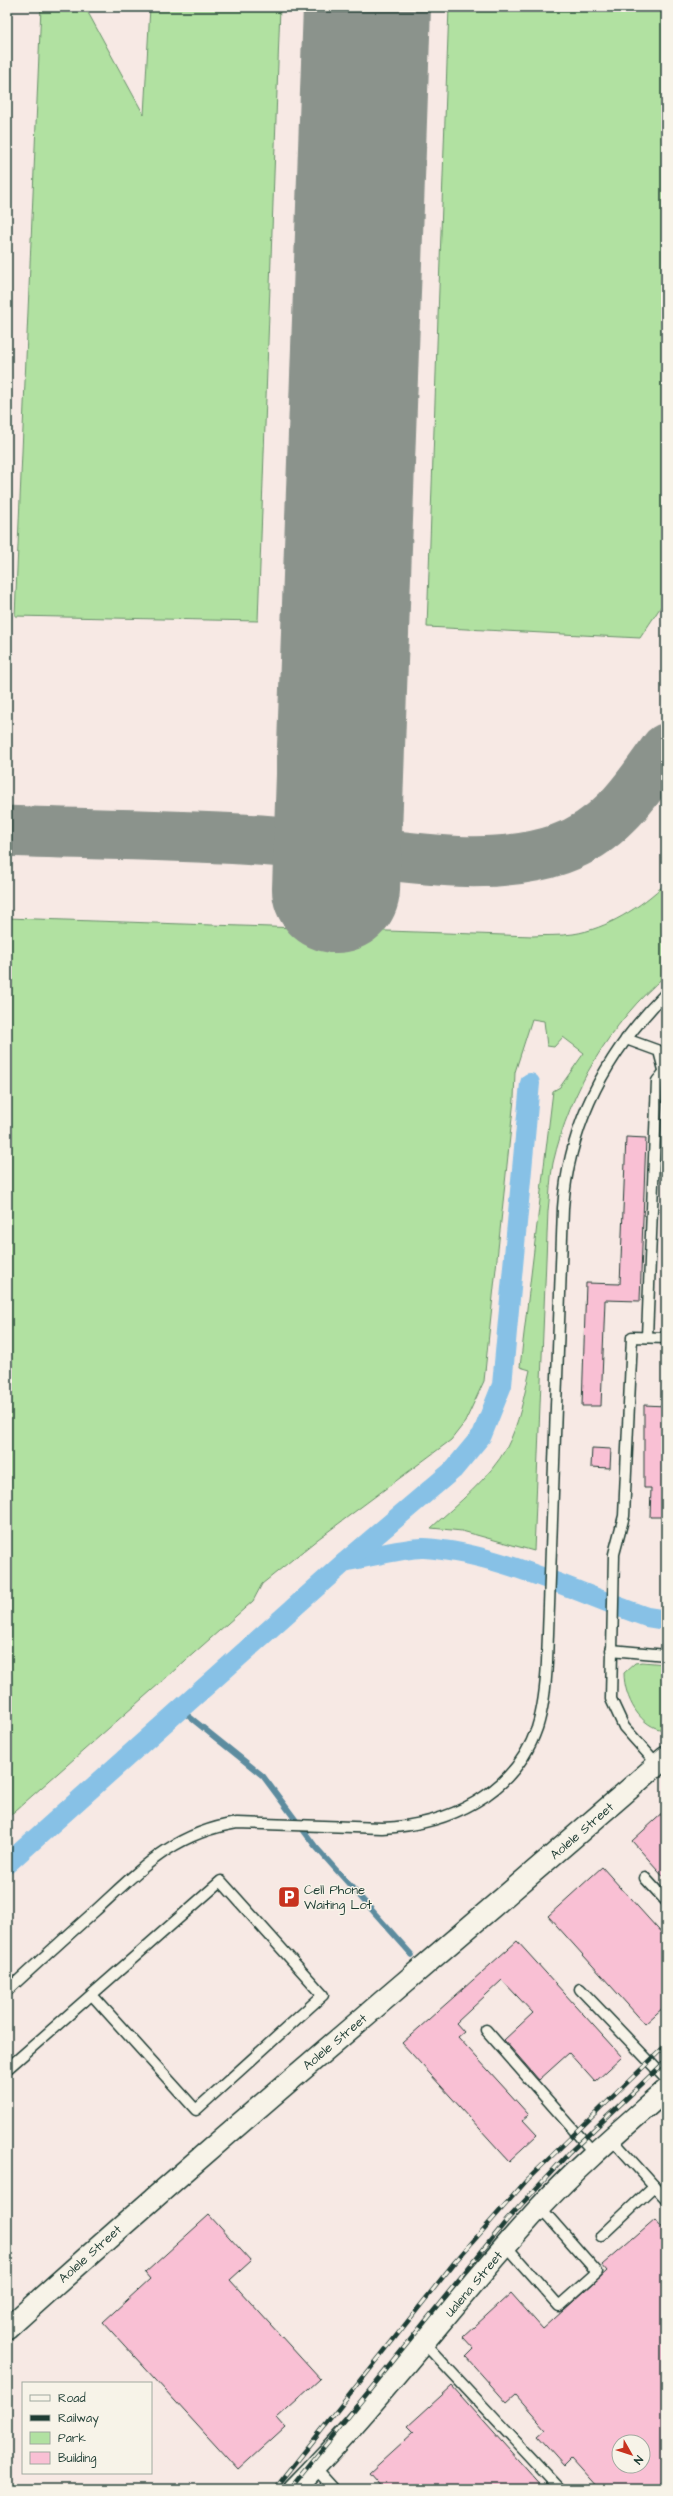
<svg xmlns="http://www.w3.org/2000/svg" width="673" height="2496" font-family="'Architects Daughter',sans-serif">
<rect width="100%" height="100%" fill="#f7e9e4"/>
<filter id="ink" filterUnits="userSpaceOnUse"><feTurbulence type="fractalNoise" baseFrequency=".025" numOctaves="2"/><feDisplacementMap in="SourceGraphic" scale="8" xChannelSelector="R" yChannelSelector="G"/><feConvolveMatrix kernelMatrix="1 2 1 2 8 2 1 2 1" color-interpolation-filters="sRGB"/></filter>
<g filter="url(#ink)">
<!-- green -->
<g fill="#b1e1a1" stroke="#688f6a">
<polygon points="41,7 85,7 144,115 150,7 280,7 258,621 15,616"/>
<polygon points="449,7 666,7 666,599 640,638 427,627"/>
<path d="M 666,883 L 666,975 C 610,1023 570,1090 553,1163 C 550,1178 550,1195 548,1211 L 534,1551 L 462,1531 L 431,1528 C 458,1503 489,1479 507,1447 C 519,1424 524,1396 530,1370 L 520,1367 L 553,1091 L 560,1087 L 584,1053 L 563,1037 L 554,1047 L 547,1046 L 544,1021 L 532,1019 L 515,1072 L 514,1099 L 484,1381 L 465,1422 L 451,1440 L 318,1539 L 262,1584 L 253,1601 L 7,1818 L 7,918 L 533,936 C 546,935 560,936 573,934 C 607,929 641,907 666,883 Z"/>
<path d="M 642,1662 L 666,1664 L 666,1730 C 640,1729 624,1697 624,1673 L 635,1663 Z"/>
</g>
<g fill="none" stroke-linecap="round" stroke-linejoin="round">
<!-- stream -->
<polyline stroke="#5d8c9f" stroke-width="5.5" points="181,1710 263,1776 315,1846 412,1955"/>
<!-- canal -->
<g stroke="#87c1e6" stroke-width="20">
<path d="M 347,1561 C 366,1558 407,1547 424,1548 C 500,1553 577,1593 647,1617 L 666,1620"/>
<polyline points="7,1864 346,1561 453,1470 482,1435 502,1385 530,1083"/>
</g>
<!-- taxiway -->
<path stroke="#8b938c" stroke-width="51" d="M 7,831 C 95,835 184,834 272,841 C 359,847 476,879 560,849 C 610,832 637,790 666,749"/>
<!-- runway -->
<polyline stroke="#8b938c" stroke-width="128" points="336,889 367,7"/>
</g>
<!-- building -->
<g fill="#f9c0d4" stroke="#1f3d34" fill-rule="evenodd">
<polygon points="626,1137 646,1138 640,1301 605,1300 601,1406 582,1406 586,1283 620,1284"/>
<polygon points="644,1405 666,1406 666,1517 650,1517 651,1488 644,1488"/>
<polygon points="592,1448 611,1449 610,1468 591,1467"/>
<polygon points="666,1810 666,1879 632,1841"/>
<polygon points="602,1867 666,1938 666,2005 645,2024 548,1916"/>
<polygon points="517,1941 622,2057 595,2082 569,2053 539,2080 504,2040 533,2013 502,1980 456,2023 464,2032 458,2037 529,2115 523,2120 537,2135 509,2161 402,2043"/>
<polygon points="209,2215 251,2261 230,2280 320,2379 277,2418 285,2427 238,2470 103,2322 150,2279 145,2273"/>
<path d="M 655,2219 L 666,2232 L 666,2489 L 599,2489 L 571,2458 L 564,2465 L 538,2436 L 546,2429 L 516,2395 L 507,2403 L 466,2357 L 474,2349 L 463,2337 L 511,2293 L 543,2329 L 607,2271 L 602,2265 ZM 619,2442 L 643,2442 L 643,2466 L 619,2466 Z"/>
<polygon points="452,2386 544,2489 383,2489 369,2473 414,2432 408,2426"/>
</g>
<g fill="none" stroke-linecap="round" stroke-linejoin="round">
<!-- service casing -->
<g stroke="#1f3d34" stroke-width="13">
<g id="service">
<polyline points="626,1039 659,1051 664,1070"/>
<polyline points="647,1337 657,1081 666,1070"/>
<polyline points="611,1650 666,1655"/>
<polyline points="658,1765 624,1727 611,1699 614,1554 624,1516 632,1337 666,1338"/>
<polyline points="645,1878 666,1901"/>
<polyline points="580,1989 666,2079"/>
<path d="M 7,1991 C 36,1964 66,1937 95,1911 C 141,1869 173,1833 237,1823 L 382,1828 C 448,1825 514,1795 537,1728 C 544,1706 546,1684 547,1662 L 563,1208 C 569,1124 607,1052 666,993"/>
<polyline points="486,2030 595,2154"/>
<polyline points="7,2069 221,1881 323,1995 196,2110 92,1995"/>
<polyline points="612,2139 666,2199"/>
<polyline points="601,2236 654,2186"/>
<polyline points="506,2246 559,2306 597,2272 540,2207"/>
<polyline points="424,2343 560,2489"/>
<polyline points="315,2468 334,2489"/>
</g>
</g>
<!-- minor casing -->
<g stroke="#1f3d34" stroke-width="24">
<g id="minor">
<path d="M 7,2329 C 222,2134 447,1949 666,1757"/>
<path d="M 294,2489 C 381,2400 456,2299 540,2207 C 579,2165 623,2128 666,2090"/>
</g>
</g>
<!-- service -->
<use href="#service" stroke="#f7f3e8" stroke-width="10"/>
<!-- minor -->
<use href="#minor" stroke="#f7f3e8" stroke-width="21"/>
<!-- rail casing -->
<g stroke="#1f3d34" stroke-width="4.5">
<g id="rail">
<polyline points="275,2489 454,2263 527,2180 666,2045"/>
<polyline points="290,2489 507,2220 569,2153 666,2061"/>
</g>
</g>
<!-- rail -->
<use href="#rail" stroke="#f7f3e8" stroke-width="3" stroke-dasharray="9" stroke-linecap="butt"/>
</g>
</g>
<!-- icons -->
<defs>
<g id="parking-square" transform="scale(1.15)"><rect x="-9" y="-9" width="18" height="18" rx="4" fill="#c8321e" stroke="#f7f3e8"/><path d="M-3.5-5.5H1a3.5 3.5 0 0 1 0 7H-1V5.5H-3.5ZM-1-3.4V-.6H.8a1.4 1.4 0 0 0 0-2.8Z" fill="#fff"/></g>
</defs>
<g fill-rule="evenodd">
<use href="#parking-square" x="289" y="1897"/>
</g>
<g text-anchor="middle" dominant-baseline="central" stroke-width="3" stroke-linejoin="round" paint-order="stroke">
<!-- street labels -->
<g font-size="13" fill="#1f3d34" stroke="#f7f3e8">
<text transform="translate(582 1831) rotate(-41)">Aolele Street</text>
<text transform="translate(335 2042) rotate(-40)">Aolele Street</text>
<text transform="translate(90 2254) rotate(-42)">Aolele Street</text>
<text transform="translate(474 2284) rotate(-50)">Ualena Street</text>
</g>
<!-- poi labels -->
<g font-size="13" fill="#1f3d34" stroke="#f7f3e8" text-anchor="start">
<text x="304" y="1890">Cell Phone<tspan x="304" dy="15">Waiting Lot</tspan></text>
</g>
</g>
<!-- margin -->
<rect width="673" height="2496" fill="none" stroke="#f7f3e8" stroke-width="24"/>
<rect x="12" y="12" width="649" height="2472" fill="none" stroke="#1f3d34" stroke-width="1.5" filter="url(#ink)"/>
<!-- legend -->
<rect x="22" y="2382" width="130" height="92" fill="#f7f3e8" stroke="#a1aaa0"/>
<rect x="30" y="2395" width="20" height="6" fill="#f7f3e8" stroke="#a1aaa0"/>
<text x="58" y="2402" font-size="12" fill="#1f3d34">Road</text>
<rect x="30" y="2415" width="20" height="6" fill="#1f3d34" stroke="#a1aaa0"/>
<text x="58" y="2422" font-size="12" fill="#1f3d34">Railway</text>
<rect x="30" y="2432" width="20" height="12" fill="#b1e1a1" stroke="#a1aaa0"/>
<text x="58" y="2442" font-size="12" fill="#1f3d34">Park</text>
<rect x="30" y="2452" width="20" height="12" fill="#f9c0d4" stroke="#a1aaa0"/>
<text x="58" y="2462" font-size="12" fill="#1f3d34">Building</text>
<!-- north arrow -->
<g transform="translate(631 2454) rotate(129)"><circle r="19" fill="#f7f3e8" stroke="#a1aaa0"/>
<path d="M0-3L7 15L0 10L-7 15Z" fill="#c8321e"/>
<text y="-6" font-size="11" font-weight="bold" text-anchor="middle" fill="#1f3d34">N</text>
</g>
</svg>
